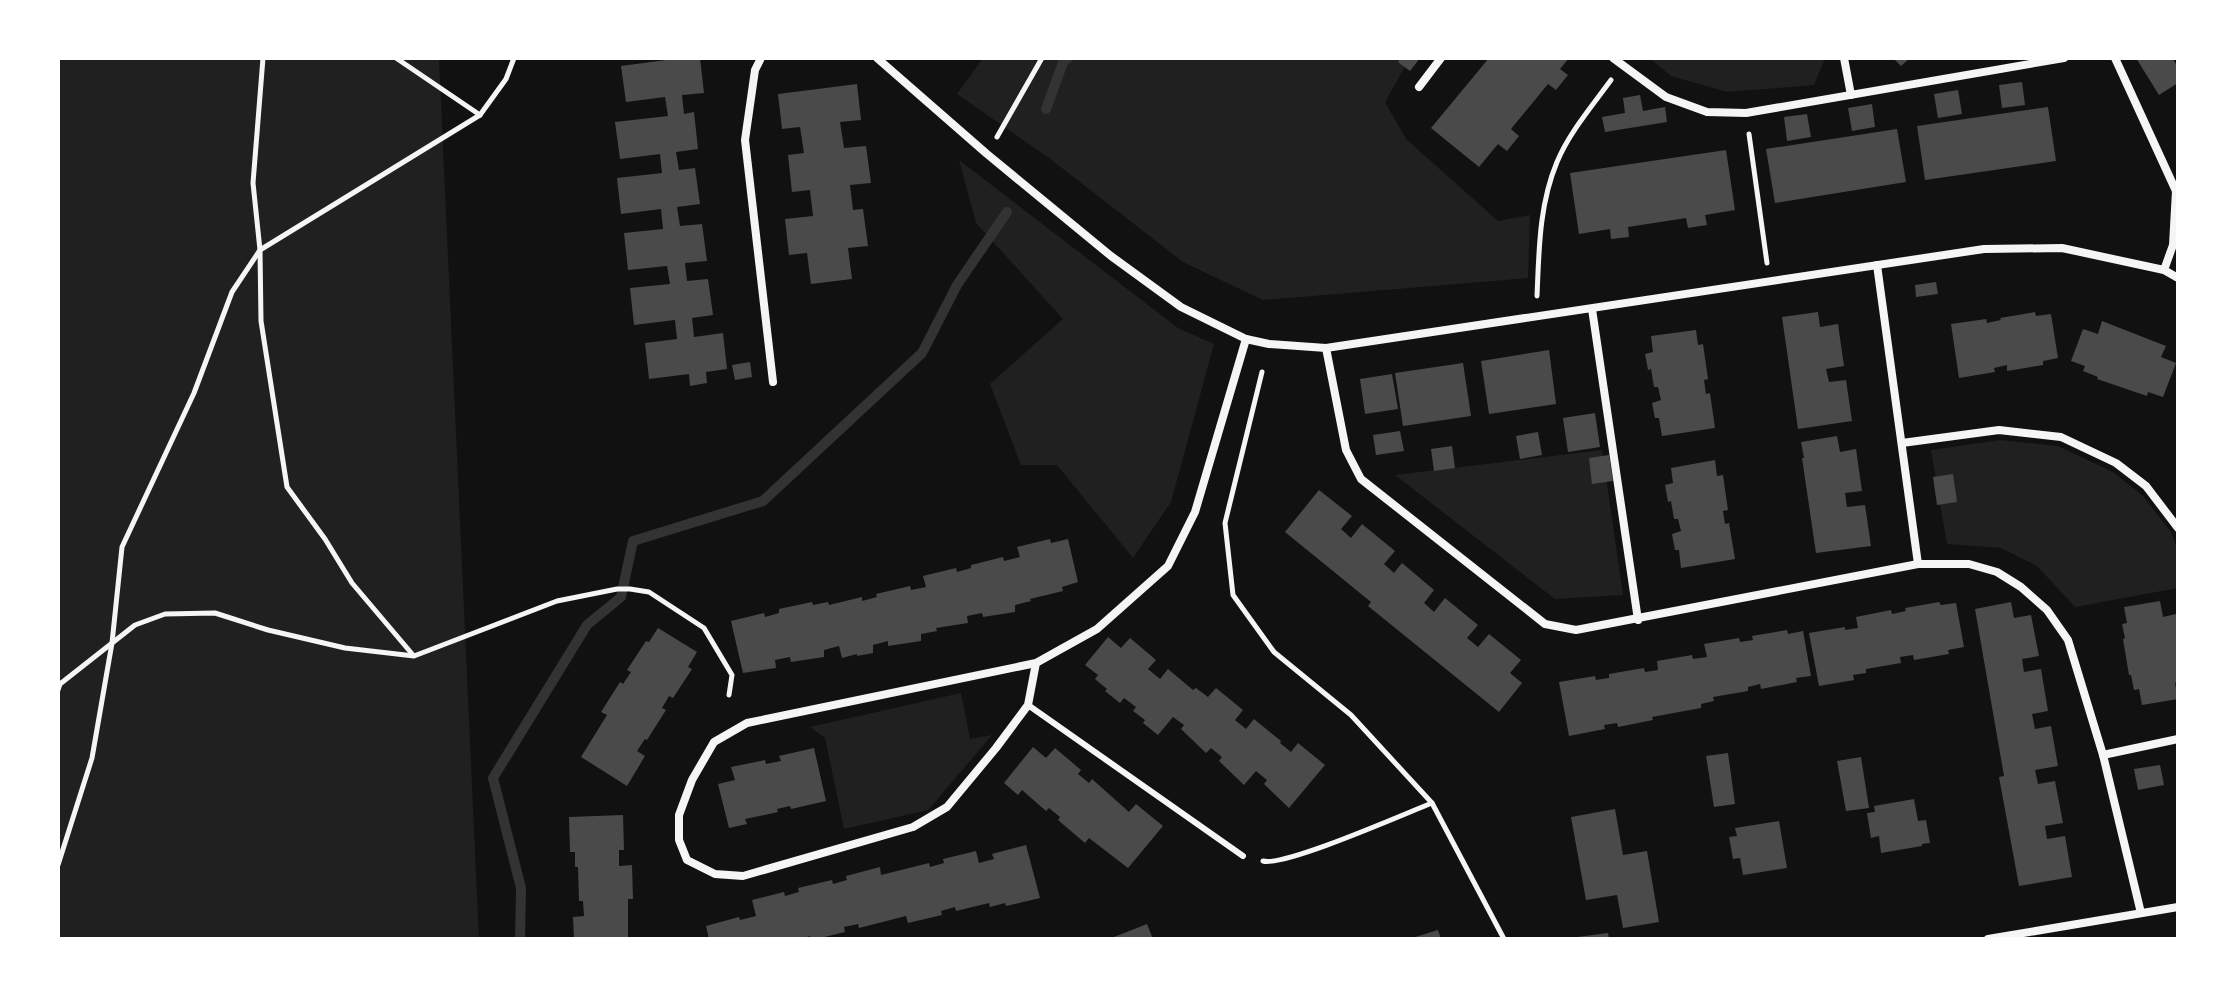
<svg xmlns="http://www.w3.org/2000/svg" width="2236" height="997" font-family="'Fira Sans',sans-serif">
<rect width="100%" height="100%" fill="#111"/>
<!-- green -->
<g fill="#202020">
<polygon points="58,58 439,58 479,939 58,939"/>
<polygon points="983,58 1410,58 1385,102 1406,139 1498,221 1530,215 1528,278 1263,300 1183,262 1049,158 957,94"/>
<polygon points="1649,58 1825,58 1814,85 1727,92 1671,76"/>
<polygon points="959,160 1178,328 1214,344 1171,502 1133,558 1057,465 1021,465 990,384 1063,319 976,223"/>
<polygon points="2000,440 2058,446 2113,472 2143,496 2171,532 2178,551 2178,588 2075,607 2037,566 2001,548 1947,544 1931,450"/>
<polygon points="1602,450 1623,595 1555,599 1395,475"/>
<polygon points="961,693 970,739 992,735 928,810 844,829 825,738 810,727"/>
</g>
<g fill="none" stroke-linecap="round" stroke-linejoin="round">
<!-- stream -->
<g stroke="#333" stroke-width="10">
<polyline points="1046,109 1064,60 1068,58"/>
<polyline points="520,939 521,888 493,778 587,625 621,597 633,541 763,501 922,353 957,285 1007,212"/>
</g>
</g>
<!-- building -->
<g fill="#4a4a4a">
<polygon points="666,58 700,58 704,93 682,95 684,114 694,112 698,149 676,152 679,170 695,168 700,204 677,207 680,226 702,224 707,261 685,263 687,281 708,279 713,315 692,318 694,337 723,333 727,369 706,372 707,383 690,386 689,374 649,379 645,343 677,339 675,320 634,325 630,288 670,284 667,266 628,270 624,233 663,229 661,209 621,214 617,178 662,173 660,154 620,159 615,122 668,116 665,97 626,102 621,66 666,60"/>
<polygon points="1401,58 1420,58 1410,71 1398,62"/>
<polygon points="1489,58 1569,58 1560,69 1568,75 1556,90 1548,84 1511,129 1519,136 1507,151 1498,144 1479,167 1431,128"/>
<polygon points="1893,58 1910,58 1901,66"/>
<polygon points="2136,58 2172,58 2178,67 2178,83 2159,95"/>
<polygon points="2022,82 2025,105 2002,108 1999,85"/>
<polygon points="857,84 861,120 840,122 844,148 866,146 871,183 850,185 853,210 863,209 868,246 848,248 852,279 811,284 807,253 789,255 785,219 813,216 810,190 792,192 788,155 804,153 800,127 782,129 778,94"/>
<polygon points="1958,90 1962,114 1938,118 1934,94"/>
<polygon points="1640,95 1643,111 1665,107 1667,122 1605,132 1602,117 1625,113 1623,98"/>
<polygon points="1872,104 1875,127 1852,131 1848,108"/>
<polygon points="2048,107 2056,161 1925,180 1917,126"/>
<polygon points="1807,114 1811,137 1787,141 1784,117"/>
<polygon points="1897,129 1906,182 1775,203 1766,149"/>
<polygon points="1726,150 1735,210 1705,215 1707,225 1688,228 1686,218 1628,227 1629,237 1611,239 1610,229 1579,234 1570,173"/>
<polygon points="1936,282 1938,294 1916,297 1915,285"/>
<polygon points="1818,312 1820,327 1838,324 1844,366 1826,369 1829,382 1846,380 1852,421 1798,429 1782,317"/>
<polygon points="2035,312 2036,316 2051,314 2058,358 2043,361 2043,365 2007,371 2007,365 1994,368 1995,372 1959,378 1951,324 1986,319 1987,323 2001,320 2000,318"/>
<polygon points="2102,321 2166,346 2161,357 2176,363 2163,397 2148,392 2147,396 2097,379 2098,377 2083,371 2085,366 2071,361 2083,329 2098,334"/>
<polygon points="1696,330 1698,345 1703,344 1708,379 1704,380 1706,394 1710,393 1715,428 1662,436 1659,418 1655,418 1652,403 1661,400 1658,387 1654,387 1651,369 1648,370 1645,354 1653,352 1651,336"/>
<polygon points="1549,350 1556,404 1489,414 1481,361"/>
<polygon points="750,362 752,377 735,380 732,365"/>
<polygon points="1463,363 1471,416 1403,426 1395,373"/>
<polygon points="1392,374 1398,409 1365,414 1360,379"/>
<polygon points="1595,413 1600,447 1568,452 1563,418"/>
<polygon points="1400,431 1404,451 1376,455 1373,435"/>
<polygon points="1538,432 1542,455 1520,459 1516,436"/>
<polygon points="1837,436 1840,452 1856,449 1862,491 1845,493 1847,507 1865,505 1871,546 1816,553 1802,458 1804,458 1801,442"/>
<polygon points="1452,446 1455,468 1434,471 1431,449"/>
<polygon points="1609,455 1613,481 1592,484 1589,458"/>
<polygon points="1715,460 1717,476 1723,475 1728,510 1723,511 1725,524 1729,523 1735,559 1681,568 1679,550 1675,550 1672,534 1681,531 1678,519 1674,519 1671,501 1668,502 1665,485 1673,483 1671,468"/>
<polygon points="1953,474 1957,502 1937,505 1933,477"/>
<polygon points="1319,490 1352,516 1341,529 1351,538 1362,524 1395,551 1384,564 1394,573 1402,563 1434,590 1424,603 1434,612 1445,598 1478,625 1467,638 1478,647 1489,634 1521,660 1510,673 1522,683 1499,712 1368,606 1371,602 1285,532"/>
<polygon points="1050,539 1051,543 1068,539 1078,582 1062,587 1063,591 1030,599 1031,601 1015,605 1015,612 983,617 982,613 967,616 968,623 936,628 937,631 921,634 921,641 888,646 888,641 873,645 873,653 857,656 857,654 842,658 839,646 824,650 824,657 791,662 790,657 775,660 776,668 743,673 731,621 764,613 765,617 779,613 779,609 812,602 813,605 828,602 829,605 862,597 862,601 877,597 876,594 910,586 911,590 926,587 923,576 956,568 957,572 971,568 971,565 1003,557 1004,561 1020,557 1017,547"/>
<polygon points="2160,601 2163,617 2176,614 2178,682 2175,683 2178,699 2142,705 2139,689 2134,690 2131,675 2129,675 2123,639 2125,638 2122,624 2127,623 2124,607"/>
<polygon points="1939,602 1941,605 1956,603 1964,647 1948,650 1949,654 1914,660 1913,655 1900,657 1901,663 1866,669 1866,673 1853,675 1854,680 1819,686 1809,633 1845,627 1845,630 1858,628 1856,617 1891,610 1892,614 1906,611 1905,608"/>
<polygon points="2011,602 2014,618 2031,615 2039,656 2022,659 2024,672 2041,669 2048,711 2032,714 2035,729 2051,726 2058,766 2035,770 2038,784 2055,781 2063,823 2045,826 2047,839 2065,836 2072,877 2019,886 1999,777 2004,776 1975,609"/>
<polygon points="658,628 697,652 688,667 692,669 673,698 669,696 662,708 666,710 647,740 645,739 637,751 645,756 627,786 581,757 607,715 601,712 620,682 623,684 631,672 627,670 646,641 649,642"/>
<polygon points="1787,630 1788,634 1803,631 1811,676 1796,678 1797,682 1761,689 1760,684 1748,687 1748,691 1713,697 1714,701 1701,704 1701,708 1652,717 1653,720 1618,727 1617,723 1604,725 1605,729 1569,736 1559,682 1595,676 1596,680 1609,678 1609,674 1644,668 1645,672 1658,670 1657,661 1692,655 1693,659 1707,657 1704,644 1739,638 1740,642 1753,640 1752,636"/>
<polygon points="1108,637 1121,648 1130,638 1156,660 1148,669 1160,679 1168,669 1193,690 1196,688 1208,697 1216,688 1243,710 1235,720 1246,729 1254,719 1281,741 1280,743 1291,752 1298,743 1325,765 1289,808 1264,784 1267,780 1256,771 1244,785 1219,761 1222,757 1211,748 1206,753 1181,729 1184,725 1173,717 1158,735 1143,723 1145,720 1133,711 1136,707 1124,698 1120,703 1105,691 1107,689 1095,679 1098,675 1085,665"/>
<polygon points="1033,747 1046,758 1055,748 1081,770 1078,774 1089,783 1092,779 1129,812 1136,804 1163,826 1128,868 1089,838 1085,843 1058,820 1060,817 1049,808 1046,811 1022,790 1018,795 1004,783"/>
<polygon points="814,748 826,801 791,809 790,806 777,809 778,812 745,819 747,824 729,828 718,784 735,780 731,767 765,760 766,764 781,761 779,756"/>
<polygon points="1728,753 1735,804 1714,807 1706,756"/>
<polygon points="1861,757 1869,808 1846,811 1837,761"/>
<polygon points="2160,765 2164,785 2138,790 2134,769"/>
<polygon points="1914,799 1918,821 1926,820 1930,843 1922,844 1922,846 1881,853 1879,836 1871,838 1867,813 1875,812 1874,806"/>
<polygon points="1615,809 1623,855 1647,851 1659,922 1623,928 1617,895 1586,900 1571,817"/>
<polygon points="623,815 624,850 619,850 619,866 632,865 633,899 628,899 628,939 574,939 573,917 584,916 583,901 579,901 578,867 575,867 575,852 570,852 569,817"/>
<polygon points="1779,821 1787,868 1743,875 1740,858 1733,859 1729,837 1737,836 1735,828"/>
<polygon points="1026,845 1040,898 1006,906 1005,903 990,907 989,903 956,911 955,907 941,911 942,915 908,923 906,916 859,928 858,924 844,927 845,932 816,939 811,939 810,936 800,939 709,939 706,926 739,917 740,920 756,916 752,900 784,892 785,896 799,892 798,888 832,880 833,884 847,880 846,876 880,867 881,875 929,863 930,867 944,863 943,859 976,851 979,863 994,859 992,854"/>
<polygon points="1147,924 1153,939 1109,939"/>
<polygon points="1438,930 1441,939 1412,939 1412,938"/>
<polygon points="1608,933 1609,939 1577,939 1577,937"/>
</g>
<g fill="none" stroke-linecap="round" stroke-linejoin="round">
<!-- path -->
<g stroke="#f5f5f5" stroke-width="5">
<polyline points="263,58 253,183 260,250 261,321 287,487 325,539 352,583 413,655"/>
<polyline points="396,58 480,115"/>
<polyline points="1749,134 1767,263"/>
<polyline points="997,137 1042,58"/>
<path d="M 1537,296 C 1539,251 1539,205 1557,162 C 1569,133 1592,106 1611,80"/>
<polyline points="1262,372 1225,523 1233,595 1274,652 1351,715 1432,803 1504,939"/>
<polyline points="58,690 60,684 135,625 165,614 215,613 268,630 345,648 414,656 557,601 617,589 630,589 649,592 704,628 732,675 729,695"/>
<path d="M 1263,861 C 1284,867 1404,814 1432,803"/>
<polyline points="58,865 92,758 112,643 122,547 194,393 232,292 260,250 480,115 506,79 514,58"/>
</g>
<!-- service -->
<polyline stroke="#f5f5f5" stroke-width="6" points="1028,705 1243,856"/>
<!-- minor -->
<g stroke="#f5f5f5" stroke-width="8">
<polyline points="761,58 755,70 745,140 773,382"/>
<polyline points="877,58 987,154 1111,256 1181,307 1246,339 1269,344 1326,348 1984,249 2062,248 2164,270 2178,278"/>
<polyline points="1613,58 1666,97 1707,112 1746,113 2064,58"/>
<polyline points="1844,58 1851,95"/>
<polyline points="2115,58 2176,191 2173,245 2164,270"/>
<polyline points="1419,87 1441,58"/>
<polyline points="1592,309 1638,620"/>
<polyline points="1326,348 1346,450 1361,479 1545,624 1576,630 1918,564 1877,265"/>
<polyline points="1902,443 1999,430 2061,437 2116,463 2146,486 2178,528"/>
<polyline points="1918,564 1969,564 1997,572 2021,587 2047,610 2068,640 2103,755 2141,913"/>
<polyline points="1036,663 747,723 714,742 692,780 679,815 679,840 687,860 715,874 743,876 913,827 947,807 996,748 1028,705 1036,663 1097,629 1168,566 1195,512 1246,339"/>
<polyline points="2103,755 2178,739"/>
<polyline points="1988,939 2178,907"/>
</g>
</g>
<!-- border -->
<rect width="2236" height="997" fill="none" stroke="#ffffff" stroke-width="120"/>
</svg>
